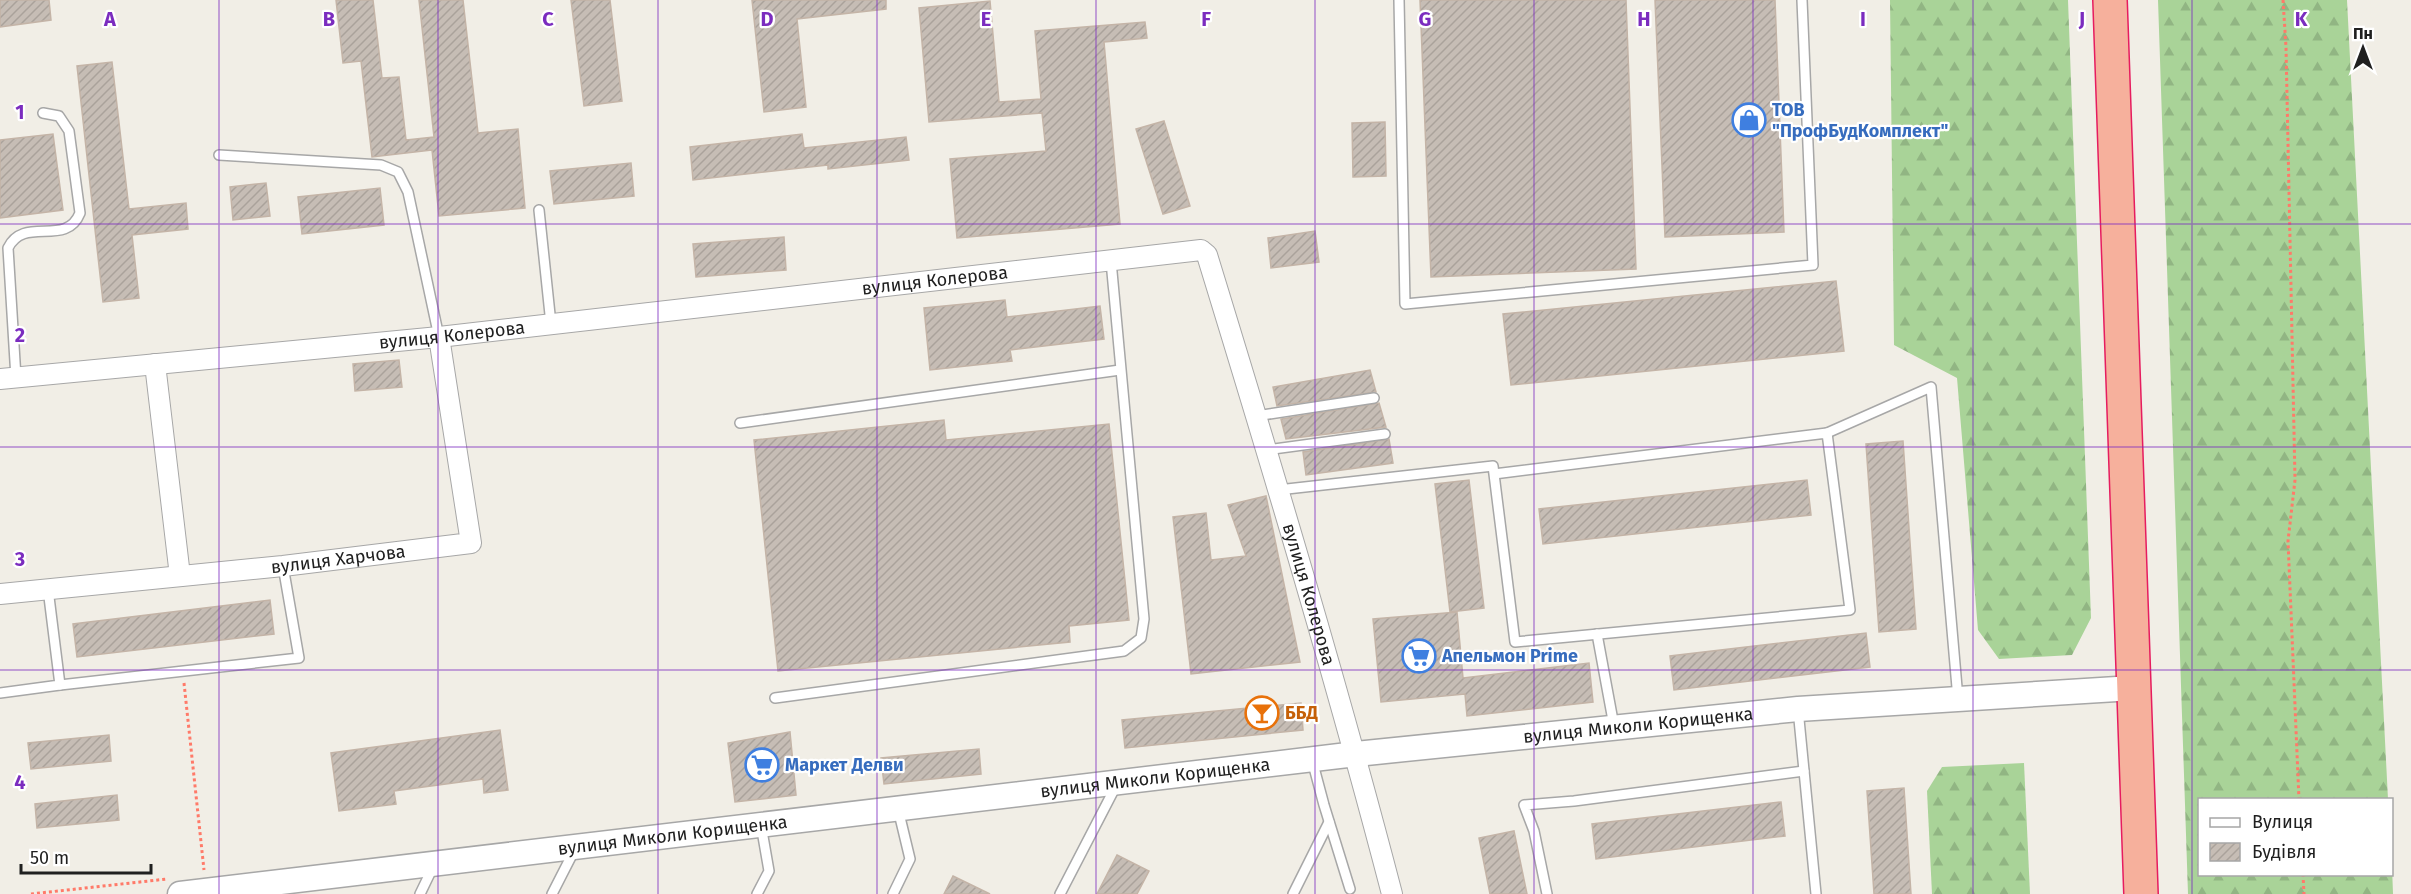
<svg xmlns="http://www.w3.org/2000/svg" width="2411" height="894" font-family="'Fira Sans',sans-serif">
<defs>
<pattern id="forest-firs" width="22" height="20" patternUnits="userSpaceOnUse" patternTransform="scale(1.5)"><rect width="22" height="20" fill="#a9d398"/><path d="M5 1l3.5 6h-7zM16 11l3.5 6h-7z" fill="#91b583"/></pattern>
<pattern id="building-hatch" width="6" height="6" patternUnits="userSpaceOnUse" patternTransform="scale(1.5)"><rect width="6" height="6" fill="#c6bdb5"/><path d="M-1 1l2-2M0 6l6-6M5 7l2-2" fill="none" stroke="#aaa29b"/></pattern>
</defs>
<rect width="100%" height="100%" fill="#f1eee6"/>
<!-- forest -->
<g fill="url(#forest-firs)">
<polygon points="1890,0 2068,0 2091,618 2072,655 1999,659 1978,630 1957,378 1894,345"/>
<polygon points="2158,0 2347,0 2388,799 2200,800 2200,874 2392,874 2392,866 2393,894 2188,894"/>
<polygon points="2024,763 2030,894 1932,894 1927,791 1942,767"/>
</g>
<!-- building -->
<g fill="url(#building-hatch)" stroke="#c4b4a7" stroke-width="1.5">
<polygon points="0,0 49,0 51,20 0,27"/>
<polygon points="336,0 373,0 382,78 399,77 406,140 434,137 419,0 463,0 478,133 518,129 525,208 439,216 432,150 372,157 361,61 343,63"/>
<polygon points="571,0 610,0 622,101 584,106"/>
<polygon points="752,0 886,0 886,9 797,19 806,107 764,112"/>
<polygon points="1420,0 1626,0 1636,269 1431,277"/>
<polygon points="1655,0 1775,0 1784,232 1665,237"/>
<polygon points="990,1 999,102 1041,99 1035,31 1145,22 1147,38 1104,42 1120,224 957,238 950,159 1046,151 1042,113 929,122 919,8"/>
<polygon points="112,62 129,209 186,203 188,229 132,235 139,298 103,302 77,66"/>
<polygon points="1164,121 1190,206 1163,214 1136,129"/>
<polygon points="1385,122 1386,176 1353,177 1352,123"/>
<polygon points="53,134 63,210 0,218 0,140"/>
<polygon points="802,134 804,148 906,137 909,160 828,169 828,165 693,180 690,147"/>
<polygon points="631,163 634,196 554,204 550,171"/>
<polygon points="266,183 270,216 233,220 230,187"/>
<polygon points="380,188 384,225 302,234 298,197"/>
<polygon points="1315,231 1319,262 1271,268 1268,238"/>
<polygon points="784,237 786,270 696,277 693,244"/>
<polygon points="1836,281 1844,351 1511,385 1503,314"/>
<polygon points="1005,300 1007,317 1100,306 1104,339 1010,350 1012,361 930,370 924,308"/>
<polygon points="399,360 402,387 355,391 353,364"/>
<polygon points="1370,370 1376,392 1277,406 1273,387"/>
<polygon points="1379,403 1386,427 1286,439 1281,419"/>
<polygon points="944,420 946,440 1109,424 1129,620 1069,626 1070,642 778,671 754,440"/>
<polygon points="1389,439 1393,463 1306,475 1303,452"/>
<polygon points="1903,441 1916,629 1879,632 1866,444"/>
<polygon points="1469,480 1484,608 1450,612 1435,484"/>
<polygon points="1807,480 1811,515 1543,544 1539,509"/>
<polygon points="1266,496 1300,662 1191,674 1173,517 1206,513 1211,560 1246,556 1228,505"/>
<polygon points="270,600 274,634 77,657 73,624"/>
<polygon points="1457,612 1463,678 1589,663 1593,702 1467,716 1465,694 1381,702 1373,619"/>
<polygon points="1866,633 1870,667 1674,690 1670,656"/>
<polygon points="1301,703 1303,730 1125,748 1122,720"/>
<polygon points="500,730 508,790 484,793 483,779 394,791 396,804 339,811 331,753"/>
<polygon points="790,732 796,795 735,802 728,743"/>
<polygon points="109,735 111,761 31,769 28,743"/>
<polygon points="979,749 981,774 884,784 881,758"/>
<polygon points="1904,788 1911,894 1874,894 1867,791"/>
<polygon points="117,795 119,820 37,828 35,804"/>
<polygon points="1781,802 1785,836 1596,859 1592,824"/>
<polygon points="1514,831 1527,894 1490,894 1479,838"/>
<polygon points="1117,855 1149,871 1137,894 1097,894"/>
<polygon points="953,876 990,894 944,894"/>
</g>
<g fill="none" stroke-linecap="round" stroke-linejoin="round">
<!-- service casing -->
<g stroke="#a7a7a7" stroke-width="12">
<g id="service">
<polyline points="1399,0 1405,304 1813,265 1802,0"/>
<polyline points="219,155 381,165 398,172 408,192 439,337"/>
<polyline points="539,210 551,324"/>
<path d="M 16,378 L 8,248 C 24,215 66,248 80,213 L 69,131 L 59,116 L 43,113"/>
<polyline points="1256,416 1374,398"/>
<polyline points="740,423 1120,370"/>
<polyline points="1827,433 1931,387 1958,699"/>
<polyline points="1266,450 1385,434"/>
<polyline points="1278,490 1493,466 1515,642 1850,610 1827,433 1494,474"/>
<polyline points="1597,634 1614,726"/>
<polyline points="60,685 299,658 283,566"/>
<polyline points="0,693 60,685 48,589"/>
<polyline points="775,698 1124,651 1141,638 1144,619 1111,261"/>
<polyline points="1798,709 1816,894"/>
<polyline points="1312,760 1324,805 1350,889"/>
<polyline points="420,894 433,867"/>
<polyline points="552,894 575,849"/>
<polyline points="757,894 769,871 761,825"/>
<polyline points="893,894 910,859 898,809"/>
<polyline points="1060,894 1117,784"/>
<polyline points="1293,894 1329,822"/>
<polyline points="1547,894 1534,831 1524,805 1574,801 1804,771"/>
</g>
</g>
<!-- minor casing -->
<g stroke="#a7a7a7" stroke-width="22">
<g id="minor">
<polyline points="155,364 180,576"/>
<path id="s1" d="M 0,379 L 439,337 L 1201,250 L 1207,255 C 1272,467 1336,679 1392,894"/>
<path id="s2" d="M 0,594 L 283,566 L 471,543 L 439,337"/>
</g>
</g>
<!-- tertiary casing -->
<g stroke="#a7a7a7" stroke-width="27">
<g id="tertiary">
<path id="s3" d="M 180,894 L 1356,754 L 1798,709 L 2133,688"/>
</g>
</g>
<!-- trunk casing -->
<g stroke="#e61c5f" stroke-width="36">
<polyline id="trunk" points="2110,0 2141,894"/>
</g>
<!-- path -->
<g stroke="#ff7a69" stroke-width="3" stroke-dasharray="3 3" stroke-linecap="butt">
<polyline points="2283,0 2286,47 2295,480 2288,541 2299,800"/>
<polyline points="184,683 204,870"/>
<polyline points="2303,874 2304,894"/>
<polyline points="31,894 167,879"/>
</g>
<!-- service -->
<use href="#service" stroke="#fff" stroke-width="9"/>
<!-- minor -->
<use href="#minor" stroke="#fff" stroke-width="20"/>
<!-- tertiary -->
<use href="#tertiary" stroke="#fff" stroke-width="24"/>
<!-- trunk -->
<use href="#trunk" stroke="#f6b09c" stroke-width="33"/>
</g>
<!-- grid -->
<path fill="none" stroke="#7b2cbf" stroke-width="1.5" stroke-opacity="0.55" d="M 219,0 L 219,894M 438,0 L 438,894M 658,0 L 658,894M 877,0 L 877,894M 1096,0 L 1096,894M 1315,0 L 1315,894M 1534,0 L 1534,894M 1753,0 L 1753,894M 1973,0 L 1973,894M 2192,0 L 2192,894M 0,224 L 2411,224M 0,447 L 2411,447M 0,670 L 2411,670"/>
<!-- icons -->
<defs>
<g id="shop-ring" transform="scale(1.725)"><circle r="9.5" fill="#fff" stroke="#3f7fe0" stroke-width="1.5"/><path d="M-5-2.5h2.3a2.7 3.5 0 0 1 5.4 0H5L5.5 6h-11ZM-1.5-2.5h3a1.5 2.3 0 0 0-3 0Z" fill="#3f7fe0"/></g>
<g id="supermarket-ring" transform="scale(1.725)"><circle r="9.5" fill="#fff" stroke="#3f7fe0" stroke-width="1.5"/><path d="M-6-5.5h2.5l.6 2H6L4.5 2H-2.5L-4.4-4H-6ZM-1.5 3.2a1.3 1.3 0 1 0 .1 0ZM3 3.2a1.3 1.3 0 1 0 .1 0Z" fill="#3f7fe0"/></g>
<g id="bar-ring" transform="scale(1.725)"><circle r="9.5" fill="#fff" stroke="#e8710a" stroke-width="1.5"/><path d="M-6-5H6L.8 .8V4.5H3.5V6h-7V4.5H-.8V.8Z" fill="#e8710a"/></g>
</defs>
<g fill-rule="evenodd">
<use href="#shop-ring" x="1749" y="120"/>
<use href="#supermarket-ring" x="1419" y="656"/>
<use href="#bar-ring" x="1262" y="713"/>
<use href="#supermarket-ring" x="762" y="765"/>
</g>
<g text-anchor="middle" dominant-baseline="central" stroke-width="4.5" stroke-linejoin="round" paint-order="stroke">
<!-- shop labels -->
<g font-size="18" font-weight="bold" fill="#366cbe" stroke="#fff" text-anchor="start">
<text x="1772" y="110">ТОВ<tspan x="1772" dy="21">"ПрофБудКомплект"</tspan></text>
<text x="1442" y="656">Апельмон Prime</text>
<text x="785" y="765">Маркет Делви</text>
</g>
<!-- street labels -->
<g font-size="18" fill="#202020" stroke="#fff">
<text stroke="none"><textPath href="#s1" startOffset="940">вулиця Колерова</textPath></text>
<text stroke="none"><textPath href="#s1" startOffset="454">вулиця Колерова</textPath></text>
<text stroke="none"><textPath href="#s2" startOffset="340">вулиця Харчова</textPath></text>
<text stroke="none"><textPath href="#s1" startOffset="1570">вулиця Колерова</textPath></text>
<text stroke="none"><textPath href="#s3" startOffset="1468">вулиця Миколи Корищенка</textPath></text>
<text stroke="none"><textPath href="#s3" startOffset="982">вулиця Миколи Корищенка</textPath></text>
<text stroke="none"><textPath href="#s3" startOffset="496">вулиця Миколи Корищенка</textPath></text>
</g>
<!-- food labels -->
<g font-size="18" font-weight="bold" fill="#c56008" stroke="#fff" text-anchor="start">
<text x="1285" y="713">ББД</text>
</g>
</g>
<g font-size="20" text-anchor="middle" font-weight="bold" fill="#7b2cbf" stroke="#fff" stroke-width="4.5" stroke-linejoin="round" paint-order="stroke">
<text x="110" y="26">A</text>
<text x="329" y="26">B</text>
<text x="548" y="26">C</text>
<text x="767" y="26">D</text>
<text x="986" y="26">E</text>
<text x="1206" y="26">F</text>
<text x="1425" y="26">G</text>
<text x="1644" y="26">H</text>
<text x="1863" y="26">I</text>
<text x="2082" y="26">J</text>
<text x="2301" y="26">K</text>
<text x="20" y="119">1</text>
<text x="20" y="342">2</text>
<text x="20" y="566">3</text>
<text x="20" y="789">4</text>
</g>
<!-- legend -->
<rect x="2198" y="798" width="195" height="78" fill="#ffffff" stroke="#a6a6a6" stroke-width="1.5"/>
<rect x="2210" y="818" width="30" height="9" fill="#ffffff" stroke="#a6a6a6" stroke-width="1.5"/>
<text x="2252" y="828" font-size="18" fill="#202020">Вулиця</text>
<rect x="2210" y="843" width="30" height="18" fill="url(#building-hatch)" stroke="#a6a6a6" stroke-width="1.5"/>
<text x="2252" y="858" font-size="18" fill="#202020">Будівля</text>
<!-- north arrow -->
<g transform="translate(2363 48)" stroke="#ffffff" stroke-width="4.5" paint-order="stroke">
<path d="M0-4.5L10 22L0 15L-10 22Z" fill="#202020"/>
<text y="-9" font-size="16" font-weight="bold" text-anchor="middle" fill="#202020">Пн</text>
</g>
<!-- scale -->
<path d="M21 864v9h130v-9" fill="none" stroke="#202020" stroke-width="3"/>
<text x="30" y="864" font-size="18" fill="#202020" stroke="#ffffff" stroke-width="4.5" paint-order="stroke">50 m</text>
</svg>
